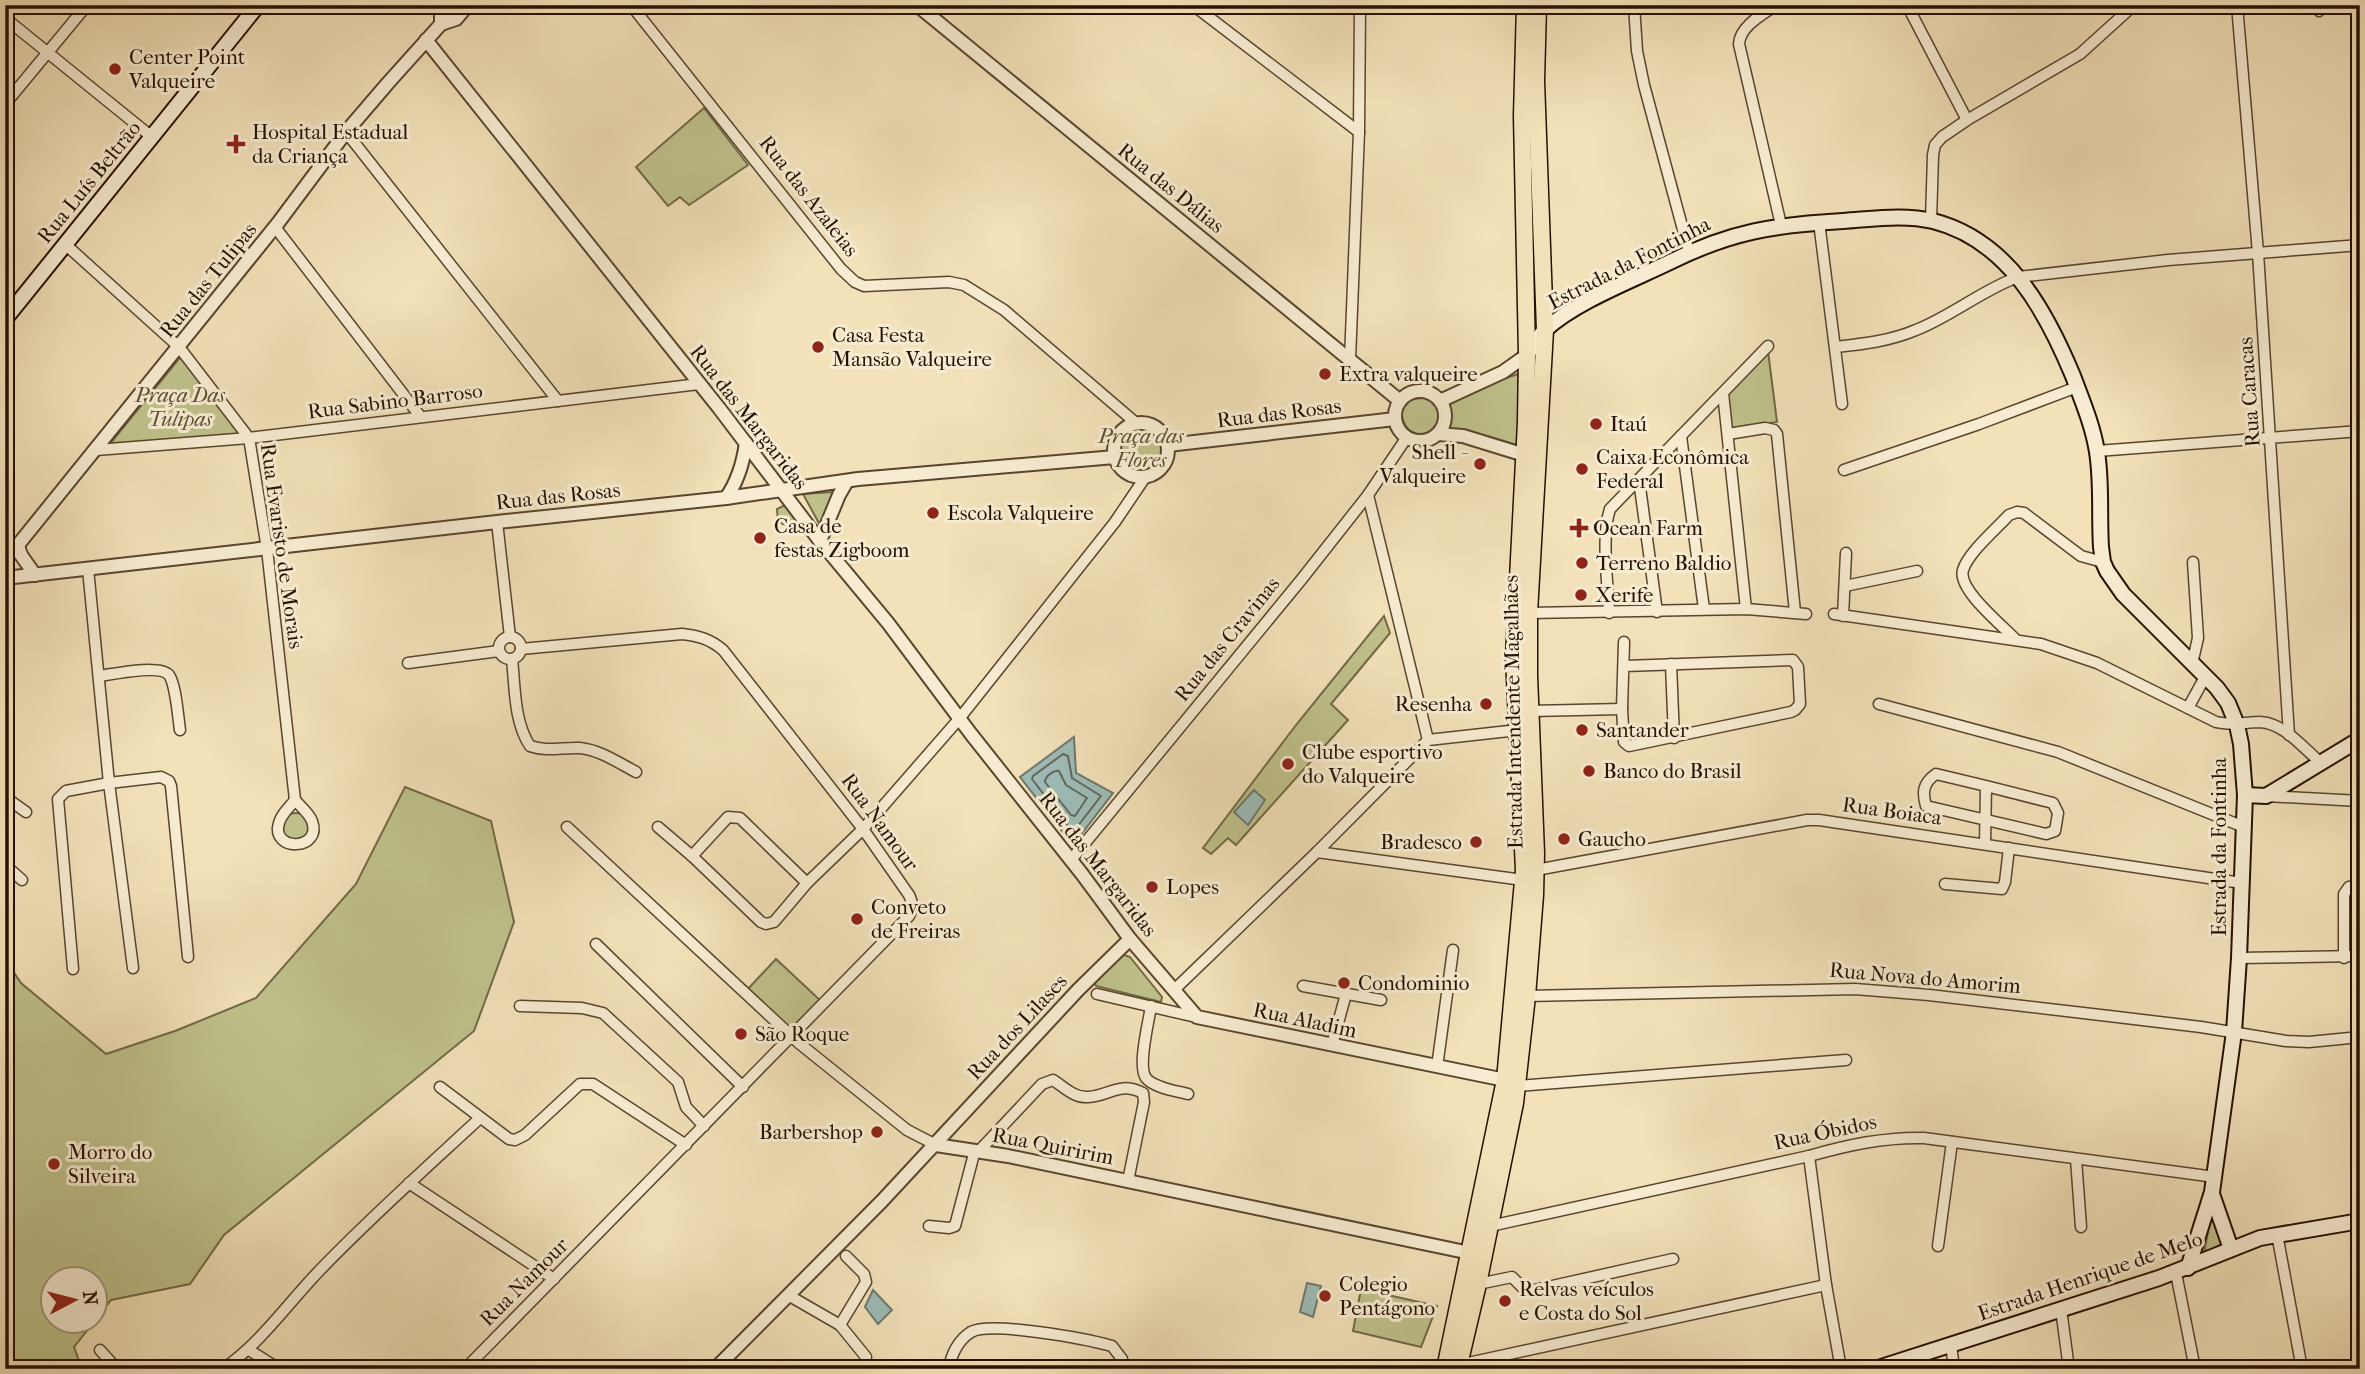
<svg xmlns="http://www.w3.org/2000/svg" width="2365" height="1374" font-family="'IM FELL French Canon',serif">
<rect width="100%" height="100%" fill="#f2e1b9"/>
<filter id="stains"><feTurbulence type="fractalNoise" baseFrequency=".00286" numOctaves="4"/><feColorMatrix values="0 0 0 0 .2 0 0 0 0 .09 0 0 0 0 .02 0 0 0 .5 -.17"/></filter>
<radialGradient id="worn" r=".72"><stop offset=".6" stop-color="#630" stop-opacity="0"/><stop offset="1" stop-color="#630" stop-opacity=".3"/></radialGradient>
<!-- green -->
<g fill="#bfc18b" stroke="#726946" stroke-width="2">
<polygon points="704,108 748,165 689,205 680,197 668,206 636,167"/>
<polygon points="1768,351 1777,422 1731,428 1726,394"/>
<polygon points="182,355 241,435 109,445"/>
<path d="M 1518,374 L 1520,446 C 1502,441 1473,430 1455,429 C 1436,428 1412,446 1403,420 C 1400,411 1403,407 1408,400 L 1427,397 L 1435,402 Z"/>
<path d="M 1133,425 C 1156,428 1167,435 1165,459 L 1143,472 L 1124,463 L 1117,455 C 1118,440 1121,433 1133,425 Z"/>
<polygon points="833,492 821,527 803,494"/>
<polygon points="791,502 808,525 796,535 786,525 778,522 777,509"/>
<polygon points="1384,616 1390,633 1331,704 1348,720 1236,845 1228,838 1211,854 1203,848 1296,725"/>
<polygon points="405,787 491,821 514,922 474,1031 224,1235 190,1284 111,1300 94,1321 94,1280 52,1280 52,1322 94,1322 74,1347 82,1369 5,1369 5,959 21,983 106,1054 175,1031 256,998 356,884"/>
<circle cx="296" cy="827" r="14"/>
<polygon points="1124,955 1130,957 1162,997 1161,1002 1096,986 1094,982 1116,958"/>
<polygon points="776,959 823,1003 786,1038 778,1031 787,1028 747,990"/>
<polygon points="2212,1210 2226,1242 2204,1253"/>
<polygon points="1361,1289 1437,1306 1421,1347 1353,1331"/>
</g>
<!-- water -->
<g fill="#9dbcb7" stroke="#6d786e" stroke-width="2">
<polygon points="1074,737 1076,773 1113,793 1073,845 1020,777"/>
<polygon points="1254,790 1265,800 1248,825 1234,812"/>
<polygon points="1307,1283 1321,1286 1313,1317 1300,1312"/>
<polygon points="873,1290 892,1310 878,1324 865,1307"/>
</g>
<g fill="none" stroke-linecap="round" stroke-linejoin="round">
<!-- shore -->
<g stroke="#62665c" stroke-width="2">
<polygon points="1063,754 1068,756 1072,778 1101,796 1074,831 1071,830 1032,779 1033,776"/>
<path d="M 1059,771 L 1066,785 L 1087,798 L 1075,816 L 1071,815 L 1045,782 C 1045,776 1054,770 1059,771 Z"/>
</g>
<!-- minor casing -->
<g stroke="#59452e" stroke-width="13">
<g id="minor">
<polyline points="631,5 841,269 855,282 864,286 949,282 964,285 1004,310 1136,423"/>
<polyline points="1193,5 1359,132"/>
<polyline points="1634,5 1637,51 1644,85 1689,252"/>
<path d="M 1776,5 C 1763,14 1740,26 1739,44 L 1781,225"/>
<polyline points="1907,5 1967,120"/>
<polyline points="2237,5 2258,253 2289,735"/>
<polyline points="2318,5 2319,11"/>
<polyline points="5,18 152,137"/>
<polyline points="5,104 87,5"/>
<polyline points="346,132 558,401"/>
<polyline points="1931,221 1933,155 1935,145 1942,137 1967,120 2080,54 2134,5"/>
<polyline points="1819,222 1842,404"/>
<polyline points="275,227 420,416"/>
<polyline points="65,244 179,347 249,438 267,549 295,800"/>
<path d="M 1836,347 C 1863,344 1890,341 1916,330 C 1952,316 1982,290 2018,277 L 2168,260 L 2360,245"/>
<polyline points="1350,360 1359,132 1360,5"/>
<polyline points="1723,393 1746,609"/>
<polyline points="1728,434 1765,428 1774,430 1777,434 1795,612"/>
<polyline points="1681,436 1704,609"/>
<polyline points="96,450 249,438 699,384"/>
<polyline points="2097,451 2360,431"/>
<polyline points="1844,470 1979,424 2077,387"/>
<polyline points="1639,480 1657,612"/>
<polyline points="1368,495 1428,740"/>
<polyline points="497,522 510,637"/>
<polyline points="88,569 109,783 133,968"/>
<polyline points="1845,586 1917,571"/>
<polyline points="1529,613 1746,609 1806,614"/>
<path d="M 1609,613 C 1608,584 1601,535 1610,509 L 1768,346"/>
<path d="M 1834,614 L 2041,644 L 2097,663 L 2216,722 C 2232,726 2245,722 2260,722 C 2284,723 2303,748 2320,762"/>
<polyline points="1843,616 1846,553"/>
<circle cx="510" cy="648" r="11"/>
<path d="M 2015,639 C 2002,625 1957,589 1963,570 C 1968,553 1997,528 2009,515 L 2017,512 L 2024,513 L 2081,556 L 2103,562"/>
<polyline points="1624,642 1622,709 1624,742 1629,746 1791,712 1795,710 1800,704 1798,667 1793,660 1625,666"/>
<path d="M 512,659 C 515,687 514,722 530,746 C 547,752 563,747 580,748 C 600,750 619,763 636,772"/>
<polyline points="408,663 499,651"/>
<polyline points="1671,664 1674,738"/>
<polyline points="2192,664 2198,638 2193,562"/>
<path d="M 99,676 C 113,674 160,664 169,675 C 176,685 178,717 180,730"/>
<polyline points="1879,704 2058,752 2244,827"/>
<polyline points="2188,708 2205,677"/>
<polyline points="1530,711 1622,709"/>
<polyline points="2266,796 2360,801"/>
<polyline points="5,797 26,812"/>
<path d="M 295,800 C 300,806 309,813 312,821 C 323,851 270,852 279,823 C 281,814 290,807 295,800 Z"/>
<polyline points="567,827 800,1044 907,1130 936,1145"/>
<polyline points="658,827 692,856 761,922 766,924 774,922 807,883 863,829 959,719 1115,522 1146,476"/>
<path d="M 1985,844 L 1986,786 L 1936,774 C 1923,783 1922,792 1926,806 L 2046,834 L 2055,831 L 2058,813 L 2053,803 L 1986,786"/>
<polyline points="1317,852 1523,880"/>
<polyline points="692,856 728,817 740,818 807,883"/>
<polyline points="1071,860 1301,580 1368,495 1407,437"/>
<polyline points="5,865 22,880"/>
<polyline points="1536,870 1807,820 1819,820 2242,883"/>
<polyline points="1945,884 2002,889 2005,882 2009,848"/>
<polyline points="596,944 743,1087"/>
<polyline points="2239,958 2360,956"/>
<polyline points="2344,958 2344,894 2349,887 2360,885"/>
<polyline points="73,969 58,799 66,791 109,783 161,777 169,781 171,786 188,957"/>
<polyline points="1303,986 1381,1000"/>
<polyline points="1174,990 1317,852 1428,740 1518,730"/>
<polyline points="1097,994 1196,1017"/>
<polyline points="1527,996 1855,989 1929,995 2109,1016 2201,1027 2286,1041 2309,1042 2360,1037"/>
<polyline points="520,1006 582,1008 603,1013 678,1082 686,1107 704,1126"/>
<path d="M 1151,1006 C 1149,1021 1137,1066 1146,1078 C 1154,1088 1177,1091 1188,1094"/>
<polyline points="1332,1045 1346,994"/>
<polyline points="1437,1067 1453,950"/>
<polyline points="1517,1086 1846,1060"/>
<polyline points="440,1087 509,1139 515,1140 525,1135 580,1084 593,1084 686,1145"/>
<path d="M 979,1151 L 1042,1084 L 1053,1080 C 1064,1087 1074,1098 1088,1097 C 1110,1096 1118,1081 1143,1093 L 1144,1102 L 1128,1181"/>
<polyline points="1809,1156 1826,1285 1841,1369"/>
<polyline points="2076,1159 2081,1227"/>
<polyline points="409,1183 554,1279"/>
<polyline points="929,1226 949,1228 955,1226 975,1150"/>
<path d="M 1490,1226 L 1809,1156 C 1848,1145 1884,1137 1924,1138 L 2215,1177"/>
<polyline points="2277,1234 2302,1369"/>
<polyline points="1938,1246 1952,1142"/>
<polyline points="2176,1273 2195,1369"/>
<polyline points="1478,1284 1512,1277 1524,1289 1530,1291 1673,1259"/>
<polyline points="788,1295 840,1325 866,1357"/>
<polyline points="2061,1309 2069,1369"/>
<polyline points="840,1325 866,1282 864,1274 846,1256"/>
<polyline points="1951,1344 1954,1369"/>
<polyline points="100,1350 117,1369"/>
<polyline points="249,1350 279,1369"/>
<polyline points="1459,1365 1826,1285"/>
<path d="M 223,1369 C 262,1342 288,1303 320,1270 C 371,1217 426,1168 480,1118"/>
<path d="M 465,1369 L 909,916 C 913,908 913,903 909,895 L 863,829 L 723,650 C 710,639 699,636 682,634 L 521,649"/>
<path d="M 949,1369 C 951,1355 958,1340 971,1332 C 991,1321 1087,1339 1112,1346 L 1122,1359 L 1123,1369"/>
</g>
</g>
<!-- tertiary casing -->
<g stroke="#59452e" stroke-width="16">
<g id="tertiary">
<polyline points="917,5 1400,401"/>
<polyline points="441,24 441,16 446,5"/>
<polyline points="426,40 719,408 820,541 888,623 971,734 1082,874 1130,939 1197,1017 1505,1080"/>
<circle cx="1420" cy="416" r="25"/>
<polyline points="1440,401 1503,372 1527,355"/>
<circle cx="1141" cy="450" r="27"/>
<polyline points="1438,434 1463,436 1518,453 1524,453 1532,449"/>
<polyline points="1168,445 1395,419"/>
<path d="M 726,498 C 738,481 743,464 746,443"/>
<polyline points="820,541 839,495 847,481"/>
<polyline points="18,546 21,555 35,575"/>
<polyline points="5,561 278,223 346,132 388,83 441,24 456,19 468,5"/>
<polyline points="5,578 497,522 726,498 858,479 1115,457"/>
<polyline points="936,1145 1008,1156 1470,1253"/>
<polyline points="715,1369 882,1201 1078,990 1130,939"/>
</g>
</g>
<!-- secondary casing -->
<g stroke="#261100" stroke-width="18">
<g id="secondary">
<polyline points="5,319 258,5"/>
<path d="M 1527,355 C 1532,347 1538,337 1545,330 C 1575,302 1633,280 1670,262 C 1732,231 1775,225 1843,221 C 1873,219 1904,214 1933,221 C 2008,240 2046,311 2073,376 C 2082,400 2093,426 2097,452 C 2102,483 2099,515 2101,547 L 2103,562 L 2107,571 L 2123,594 L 2217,688 L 2228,703 L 2237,725 L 2241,744 L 2245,795 L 2239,958 L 2234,1032 L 2212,1192 L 2188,1268"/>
<polyline points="2245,795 2266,796 2360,739"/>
<polyline points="2212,1194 2231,1249"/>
<polyline points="1875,1369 2159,1278 2260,1238 2360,1221"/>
</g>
</g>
<!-- primary casing -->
<g stroke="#261100" stroke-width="19">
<g id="primary">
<polyline points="1445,1369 1505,1080 1524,870 1514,657 1526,422 1527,355 1522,116 1525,5"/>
<polyline points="1458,1369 1478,1284 1515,1103 1527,996 1535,895 1536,853 1529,675 1529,613 1545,330 1536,81 1538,5"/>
</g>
</g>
<!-- minor -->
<use href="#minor" stroke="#f7ecd2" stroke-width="10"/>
<!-- tertiary -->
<use href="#tertiary" stroke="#f7ecd2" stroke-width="12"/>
<!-- secondary -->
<use href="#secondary" stroke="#f7ecd2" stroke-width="14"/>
<!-- primary -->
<use href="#primary" stroke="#f2e1b9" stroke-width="16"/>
</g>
<!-- markers -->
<g fill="#8f2418" stroke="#f7ecd2" stroke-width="2.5">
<circle cx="115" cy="69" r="7"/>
<path d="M232.5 133.5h7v7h7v7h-7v7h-7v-7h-7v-7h7z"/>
<circle cx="818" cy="347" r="7"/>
<circle cx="1325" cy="374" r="7"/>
<circle cx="1596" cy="424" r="7"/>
<circle cx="1480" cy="464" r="7"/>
<circle cx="1582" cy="469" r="7"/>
<circle cx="933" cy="513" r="7"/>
<path d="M1575.5 517.5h7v7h7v7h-7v7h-7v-7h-7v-7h7z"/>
<circle cx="760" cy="538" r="7"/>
<circle cx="1582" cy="563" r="7"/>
<circle cx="1581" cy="595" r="7"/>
<circle cx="1486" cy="704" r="7"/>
<circle cx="1582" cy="730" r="7"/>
<circle cx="1288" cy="764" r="7"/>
<circle cx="1589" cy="771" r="7"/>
<circle cx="1564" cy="839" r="7"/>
<circle cx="1476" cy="842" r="7"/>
<circle cx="1152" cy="887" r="7"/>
<circle cx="857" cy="919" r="7"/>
<circle cx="1344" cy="983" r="7"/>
<circle cx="741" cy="1034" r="7"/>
<circle cx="877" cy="1132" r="7"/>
<circle cx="54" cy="1164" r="7"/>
<circle cx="1325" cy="1296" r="7"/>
<circle cx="1505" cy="1301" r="7"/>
</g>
<g text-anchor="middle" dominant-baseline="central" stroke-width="6" stroke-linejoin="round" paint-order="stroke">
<!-- poi labels -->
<g font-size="21" fill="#261100" stroke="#f7ecd2" text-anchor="start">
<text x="129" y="57">Center Point<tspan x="129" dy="24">Valqueire</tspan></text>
<text x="252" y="132">Hospital Estadual<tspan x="252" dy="24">da Criança</tspan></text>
<text x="832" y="335">Casa Festa<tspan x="832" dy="24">Mansão Valqueire</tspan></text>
<text x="1339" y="374">Extra valqueire</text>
<text x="1610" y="424">Itaú</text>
<text x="1466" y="452" text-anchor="end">Shell -<tspan x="1466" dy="24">Valqueire</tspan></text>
<text x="1596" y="457">Caixa Econômica<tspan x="1596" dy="24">Federal</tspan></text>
<text x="947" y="513">Escola Valqueire</text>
<text x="774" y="526">Casa de<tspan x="774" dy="24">festas Zigboom</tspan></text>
<text x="1593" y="528">Ocean Farm</text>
<text x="1596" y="563">Terreno Baldio</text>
<text x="1595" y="595">Xerife</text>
<text x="1472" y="704" text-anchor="end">Resenha</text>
<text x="1596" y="730">Santander</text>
<text x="1302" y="752">Clube esportivo<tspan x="1302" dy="24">do Valqueire</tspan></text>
<text x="1603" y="771">Banco do Brasil</text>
<text x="1578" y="839">Gaucho</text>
<text x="1462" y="842" text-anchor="end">Bradesco</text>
<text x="1166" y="887">Lopes</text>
<text x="871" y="907">Conveto<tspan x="871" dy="24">de Freiras</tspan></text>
<text x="1358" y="983">Condominio</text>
<text x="755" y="1034">São Roque</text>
<text x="863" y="1132" text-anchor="end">Barbershop</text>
<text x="68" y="1152">Morro do<tspan x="68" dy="24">Silveira</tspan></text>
<text x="1339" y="1284">Colegio<tspan x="1339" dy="24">Pentágono</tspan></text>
<text x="1519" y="1289">Relvas veículos<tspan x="1519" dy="24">e Costa do Sol</tspan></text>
</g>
<!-- street labels -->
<g font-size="21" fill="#261100" stroke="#f7ecd2">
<text transform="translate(89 182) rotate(-51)">Rua Luís Beltrão</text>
<text transform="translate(1171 188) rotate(39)">Rua das Dálias</text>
<text transform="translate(809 196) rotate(52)">Rua das Azaleias</text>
<text transform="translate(1629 263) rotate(-27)">Estrada da Fontinha</text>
<text transform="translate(208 280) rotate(-51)">Rua das Tulipas</text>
<text transform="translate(2249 392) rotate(-94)">Rua Caracas</text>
<text transform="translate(395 401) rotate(-7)">Rua Sabino Barroso</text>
<text transform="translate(1279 413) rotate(-7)">Rua das Rosas</text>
<text transform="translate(749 417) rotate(52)">Rua das Margaridas</text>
<text transform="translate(558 496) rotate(-6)">Rua das Rosas</text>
<text transform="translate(282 546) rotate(82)">Rua Evaristo de Morais</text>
<text transform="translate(1227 639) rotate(-51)">Rua das Cravinas</text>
<text transform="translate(1513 712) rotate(-91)">Estrada Intendente Magalhães</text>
<text transform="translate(1892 811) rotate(8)">Rua Boiaca</text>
<text transform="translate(880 822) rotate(54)">Rua Namour</text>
<text transform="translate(2219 847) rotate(-90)">Estrada da Fontinha</text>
<text transform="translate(1098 864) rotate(52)">Rua das Margaridas</text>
<text transform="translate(1925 978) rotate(5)">Rua Nova do Amorim</text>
<text transform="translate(1305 1020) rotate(12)">Rua Aladim</text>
<text transform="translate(1017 1027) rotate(-47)">Rua dos Lilases</text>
<text transform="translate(1825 1132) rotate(-12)">Rua Óbidos</text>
<text transform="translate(1053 1146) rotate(11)">Rua Quiririm</text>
<text transform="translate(2090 1276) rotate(-19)">Estrada Henrique de Melo</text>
<text transform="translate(524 1282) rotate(-45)">Rua Namour</text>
</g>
<!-- park labels -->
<g font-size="21" font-style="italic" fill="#5c4f31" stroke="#f7ecd2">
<text x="180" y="395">Praça Das<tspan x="180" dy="24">Tulipas</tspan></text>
<text x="1141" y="436">Praça das<tspan x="1141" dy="24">Flores</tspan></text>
</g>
</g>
<!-- margin -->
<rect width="2365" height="1374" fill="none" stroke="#f2e1b9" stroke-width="28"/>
<rect x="7" y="7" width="2351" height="1360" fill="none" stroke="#261100" stroke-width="3.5"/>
<rect x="14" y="14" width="2337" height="1346" fill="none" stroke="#261100" stroke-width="2"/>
<!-- north arrow -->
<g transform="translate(74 1300) rotate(83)"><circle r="33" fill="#f7ecd2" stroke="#a3947e" stroke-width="2"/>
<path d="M0-5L12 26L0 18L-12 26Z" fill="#8f2418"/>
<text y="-10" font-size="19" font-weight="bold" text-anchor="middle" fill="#261100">N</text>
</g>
<rect width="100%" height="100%" filter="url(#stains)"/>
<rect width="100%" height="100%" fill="url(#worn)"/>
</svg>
